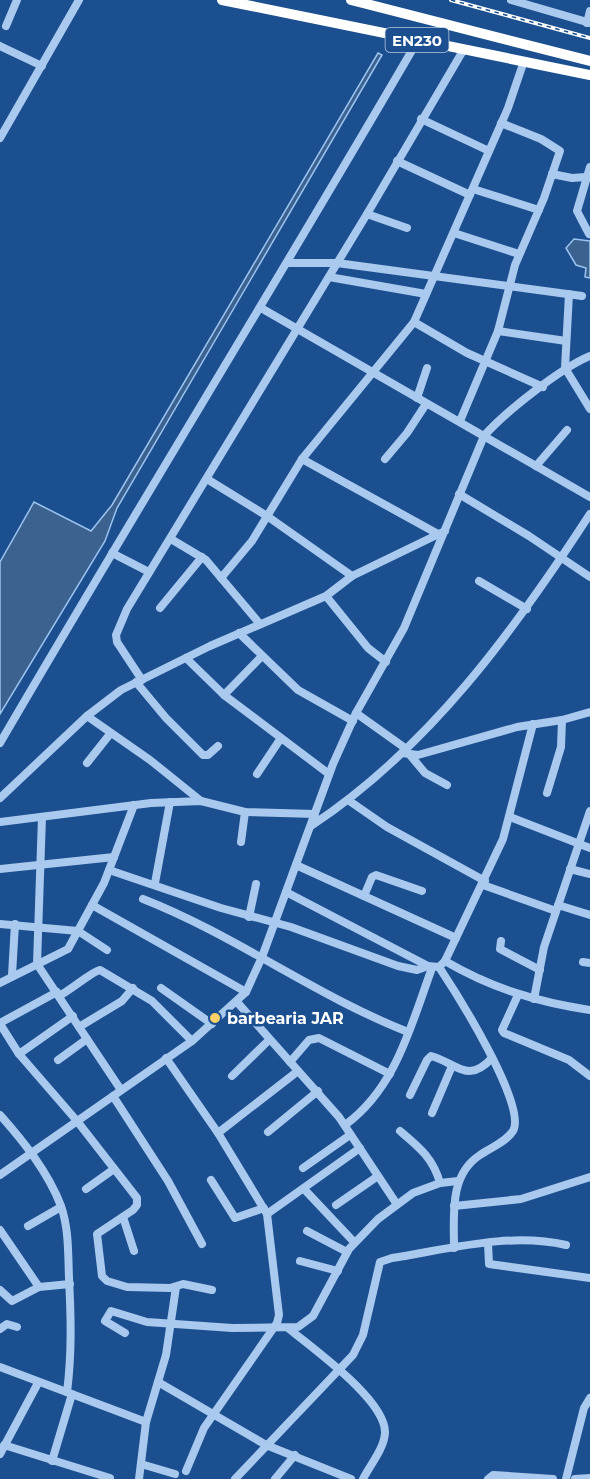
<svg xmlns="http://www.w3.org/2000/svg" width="590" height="1479" font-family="Montserrat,sans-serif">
<rect width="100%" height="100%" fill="#1b4f8f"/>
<!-- water -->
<g fill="#3c6290" stroke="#9cc4f0" stroke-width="1.5">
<polygon points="378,53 382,55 117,508 105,541 0,714 0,562 34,502 91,531 112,505"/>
<polygon points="574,239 590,241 590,278 585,277 586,268 576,265 566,248"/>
</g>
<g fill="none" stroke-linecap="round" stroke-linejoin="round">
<!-- minor -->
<g stroke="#a9c9ee" stroke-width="8">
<polyline points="511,0 590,23"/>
<polyline points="587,23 590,11"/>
<polyline points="6,26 17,0"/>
<polyline points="0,46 42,66"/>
<polyline points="421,119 489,151"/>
<polyline points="0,138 79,0"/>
<polyline points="397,161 470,195"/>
<polyline points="552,174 572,178 586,177"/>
<polyline points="473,189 539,210"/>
<polyline points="367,214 407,228"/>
<polyline points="454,233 519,254"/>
<polyline points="589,234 577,211 590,167"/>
<polyline points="288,263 337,263 582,296"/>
<polyline points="329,277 426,294"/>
<polyline points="569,294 565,368 590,409"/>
<polyline points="261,308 590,497"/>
<polyline points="414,322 467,353 543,387"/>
<polyline points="498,331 566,341"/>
<polyline points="417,398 427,368"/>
<polyline points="460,421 498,331 515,265 544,198 560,151 541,139 501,123"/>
<polyline points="302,459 438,534"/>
<polyline points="385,459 407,433 426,404"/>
<polyline points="536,466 567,430"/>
<polyline points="207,479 267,516 352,576"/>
<polyline points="459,494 529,536 590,577"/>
<polyline points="171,539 206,560 260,624"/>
<polyline points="112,553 149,572"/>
<polyline points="221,578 252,541 302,459 414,322 508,108 524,61"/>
<polyline points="479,581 527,609"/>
<polyline points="326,596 368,648 386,662"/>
<polyline points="160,608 202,557"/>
<polyline points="239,633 298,690 353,721"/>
<polyline points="186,658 224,695 329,774"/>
<polyline points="142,680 117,642 116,635 127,609 367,214 464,49"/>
<polyline points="136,682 166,718 203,755 208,755 218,746"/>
<polyline points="224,695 261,657"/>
<polyline points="356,713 405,748"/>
<polyline points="87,716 150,760 201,801"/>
<path d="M 0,743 C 137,508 281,276 418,40"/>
<polyline points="402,753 418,755 517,727 562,720 590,712"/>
<polyline points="410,755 425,773 447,785"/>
<polyline points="87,763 110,734"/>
<polyline points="257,774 281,738"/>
<polyline points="547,793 561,747 562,720"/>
<polyline points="0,798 87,716 121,690 210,646 326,596 352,576 445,531"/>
<polyline points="348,800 387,827 485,881"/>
<polyline points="42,817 37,964 121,1090"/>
<polyline points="510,817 590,848"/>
<polyline points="0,822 151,803 201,801 245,812 315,814"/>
<path d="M 311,826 C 429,748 514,631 590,514"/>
<polyline points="241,842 245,812"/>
<polyline points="296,865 456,938"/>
<polyline points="0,869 114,857"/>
<polyline points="570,869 590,874"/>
<polyline points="109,870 221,908 291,927 398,966 417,970 428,966"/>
<polyline points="155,883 170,802"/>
<polyline points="483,885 556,911"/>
<polyline points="286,892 428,966 439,967 445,961 503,839 533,724"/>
<polyline points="364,896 372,877 376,875 422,891"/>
<path d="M 143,899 C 235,935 316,996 408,1032"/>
<polyline points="92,905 246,992"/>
<polyline points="558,905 590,915"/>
<polyline points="249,917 256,884"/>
<polyline points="0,924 78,931 107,950"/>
<polyline points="501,941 500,949 540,970"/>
<path d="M 445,961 C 491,988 537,1002 590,1010"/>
<polyline points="583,962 590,963"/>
<path d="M 439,967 C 455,991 528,1106 513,1131 C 505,1143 491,1147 480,1155 C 449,1175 454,1215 454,1248"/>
<polyline points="12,975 15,924"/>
<polyline points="0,983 68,949 104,883 134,805"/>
<polyline points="161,988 212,1024"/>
<polyline points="518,995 502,1030 504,1033 569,1060 590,1076"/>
<path d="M 59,996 C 69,991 93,971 100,970 L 152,1001 L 192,1041"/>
<polyline points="534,999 544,947 590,811"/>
<polyline points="237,1002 339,1117 396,1203"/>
<polyline points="0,1023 57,992"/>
<polyline points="0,1024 19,1054 77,1121 137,1198 137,1205 133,1210 97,1234 102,1276 107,1281 127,1287 170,1288 183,1284 212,1290"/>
<polyline points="79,1027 122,1001 133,988"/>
<polyline points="19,1054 73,1016"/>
<polyline points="166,1058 218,1133 267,1214 279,1315 277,1323 204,1428 186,1471"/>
<polyline points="58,1060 87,1039"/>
<polyline points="290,1062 309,1040 319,1038 390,1074"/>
<polyline points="232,1076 269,1040"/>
<path d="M 410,1095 L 427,1060 L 431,1056 C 457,1063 467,1085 492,1058"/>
<polyline points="113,1096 168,1181 202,1244"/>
<polyline points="432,1113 452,1066"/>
<path d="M 0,1115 C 24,1142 48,1172 61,1206 C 69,1229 68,1254 69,1278 C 71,1317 72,1353 67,1392"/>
<path d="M 345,1125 C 396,1088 411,1025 432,968"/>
<path d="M 400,1131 C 419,1147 433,1158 440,1183"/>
<polyline points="268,1132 318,1091"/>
<polyline points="218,1133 298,1071"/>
<polyline points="303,1168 350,1135"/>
<path d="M 0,1175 L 192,1041 L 246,992 L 262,957 L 333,764 L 356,713 L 404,628 L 484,436 C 505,412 561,368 590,356"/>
<polyline points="211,1180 235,1218 264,1208"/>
<polyline points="86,1189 114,1169"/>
<polyline points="304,1189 354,1242"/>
<polyline points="336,1205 378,1176"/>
<polyline points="454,1206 521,1199 590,1177"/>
<polyline points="267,1214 360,1148"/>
<polyline points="123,1217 134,1251"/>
<polyline points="28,1226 61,1207"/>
<polyline points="0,1230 39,1287 12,1301 0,1290"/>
<polyline points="307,1231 347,1252"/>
<polyline points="488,1243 489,1264 590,1278"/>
<polyline points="300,1261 338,1271"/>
<polyline points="39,1287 70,1284"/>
<path d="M 288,1328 C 313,1349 386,1400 385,1433 C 384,1449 370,1465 363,1479"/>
<polyline points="0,1329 7,1324 17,1327"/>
<polyline points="125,1333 105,1321 111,1311 147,1322 232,1328 298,1327 313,1316 349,1249 378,1219 413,1193 440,1183 458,1181"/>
<polyline points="0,1367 146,1422"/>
<polyline points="158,1382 266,1445 351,1479"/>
<polyline points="4,1445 110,1478"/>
<polyline points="0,1454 38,1383"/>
<polyline points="52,1461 72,1394"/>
<polyline points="141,1464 175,1474"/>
<polyline points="139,1479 146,1422 166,1355 176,1287"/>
<path d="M 235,1479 L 353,1355 L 363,1335 L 380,1262 L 392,1258 C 449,1249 510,1232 566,1245"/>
<polyline points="275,1479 295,1455"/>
<polyline points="488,1479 493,1475 553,1479"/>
<polyline points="566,1479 584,1408 590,1398"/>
<polyline points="575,1479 590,1478"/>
</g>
<!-- highway -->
<g stroke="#fff" stroke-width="10">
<polyline points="222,0 590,75"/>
<polyline points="351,0 590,61"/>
</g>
<!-- rail casing -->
<g stroke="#fff" stroke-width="4">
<polyline id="rail" points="451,0 590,38"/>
</g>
<!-- rail -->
<use href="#rail" stroke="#1b4f8f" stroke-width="1.5" stroke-dasharray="4.5" stroke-linecap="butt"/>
</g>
<!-- markers -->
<circle fill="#ffd166" stroke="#1b4f8f" stroke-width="2" cx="215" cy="1018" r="6"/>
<g text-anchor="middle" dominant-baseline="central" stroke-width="5" stroke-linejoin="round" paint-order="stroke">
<!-- shield labels -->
<rect fill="#1b4f8f" stroke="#bbcadd" stroke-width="1.5" x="385.5" y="28" width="63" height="24" rx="4.5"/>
<g font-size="15" font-weight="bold" fill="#fff">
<text x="417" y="40">EN230</text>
</g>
<!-- poi labels -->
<g font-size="16" font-weight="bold" fill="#fff" stroke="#1b4f8f" text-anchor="start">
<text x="227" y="1018">barbearia JAR</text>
</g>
</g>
</svg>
